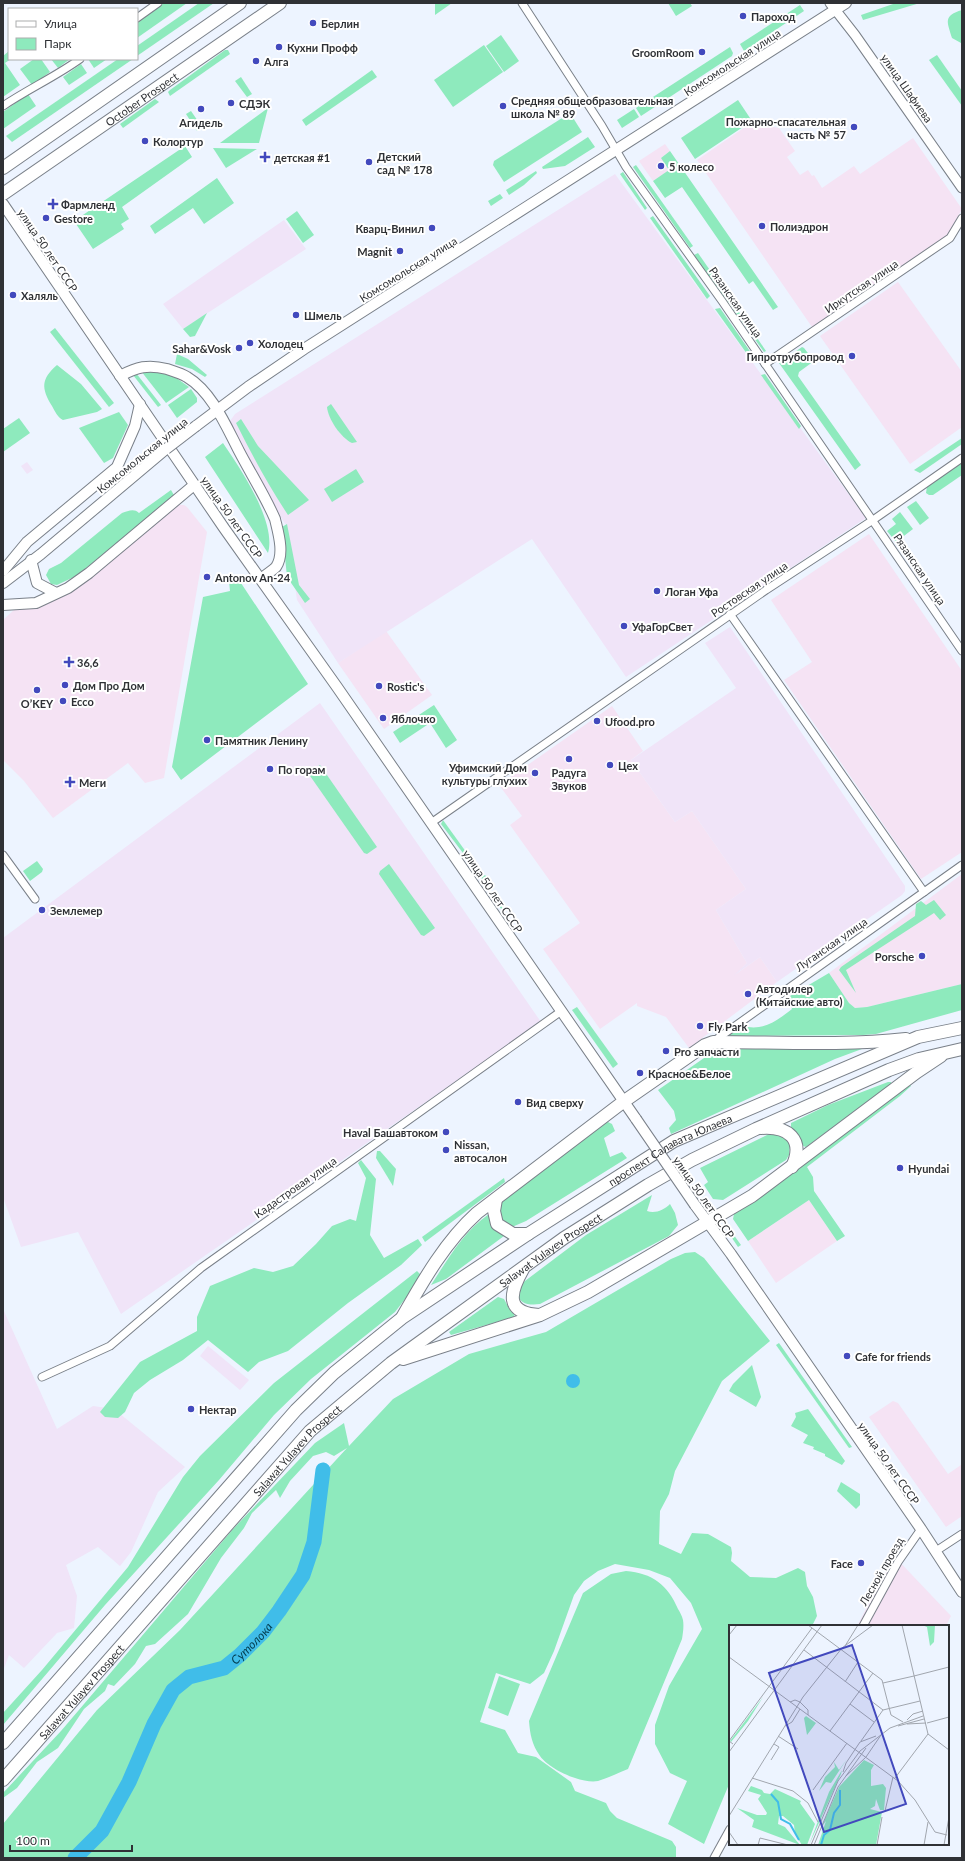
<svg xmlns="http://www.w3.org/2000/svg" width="965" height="1861" font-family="Lato,sans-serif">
<rect width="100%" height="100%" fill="#edf4ff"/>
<!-- commercial -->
<g fill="#f5e3f4">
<polygon points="751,123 779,128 795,151 787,157 800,175 808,170 812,176 814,175 822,188 854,166 860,174 913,138 962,209 948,235 812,327 697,160"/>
<polygon points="665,144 670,151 661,158 670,170 653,181 639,161"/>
<polygon points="898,282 962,372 962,427 910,464 820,336"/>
<polygon points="179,505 184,505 187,507 207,532 164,778 145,783 128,763 53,818 24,781 3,760 3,620 14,610 47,604 70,591"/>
<polygon points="869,534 962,671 962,852 921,879 784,680 812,662 771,600"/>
<polygon points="386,631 432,695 384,729 338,663"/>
<polygon points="612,706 643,751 631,760 675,822 692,811 746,889 716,910 747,963 736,974 760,957 777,982 689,1048 666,1017 637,1006 637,1003 600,1029 543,949 580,923 510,825 522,816 499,785"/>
<polygon points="962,874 962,984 867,1007 855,1008 849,1003 829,973"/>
<polygon points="809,1200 837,1241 776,1283 748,1241"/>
<polygon points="893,1401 898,1403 948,1474 961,1465 962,1466 962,1516 946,1527 869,1417"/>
<polygon points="894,1556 951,1616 946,1626 857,1626"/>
</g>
<!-- industrial -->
<g fill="#f0e4f8">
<polygon points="615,174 866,518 626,677 532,539 338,663 297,600 286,525 262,489 228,426 230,421 235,414"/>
<polygon points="284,220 306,249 183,329 163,304"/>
<polygon points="27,462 33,470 27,474 21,466"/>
<polygon points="730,627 905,886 905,891 902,895 777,982 760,957 733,976 747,963 716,910 746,889 692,811 675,822 631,760 736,688 705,643"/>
<polygon points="320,703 541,1022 121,1314 78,1232 21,1247 3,1197 3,938"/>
<polygon points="3,1309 57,1429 93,1406 114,1409 185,1467 158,1492 131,1552 120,1566 98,1547 66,1565 77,1596 74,1628 57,1633 24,1668 9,1655 3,1671"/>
<polygon points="208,1346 249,1380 240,1390 200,1356"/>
</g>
<!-- green -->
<g fill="#8eeabd">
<polygon points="164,3 187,3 137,38 137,22"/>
<polygon points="199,3 214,3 137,56 137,46"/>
<polygon points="435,3 452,3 435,15"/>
<polygon points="668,3 690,3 692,6 676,16"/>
<polygon points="896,3 920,3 863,20 861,15"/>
<polygon points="800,5 804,11 744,51 740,44"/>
<path d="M 962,10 L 962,42 L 961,43 L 952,38 C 947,21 943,16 962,10 Z"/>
<polygon points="501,35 519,61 504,72 486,46"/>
<polygon points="484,45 503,72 453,107 434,80"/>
<polygon points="730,47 733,53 732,56 641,116 636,108"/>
<polygon points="225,50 228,50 230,54 170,96 168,92 170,90"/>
<polygon points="9,51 9,59 11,59 5,63 20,85 3,97 3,56"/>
<polygon points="937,55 962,91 962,106 929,60"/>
<polygon points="34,59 41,59 50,72 32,85 20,69"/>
<polygon points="51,59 70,59 58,68"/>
<polygon points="88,59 107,59 94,68"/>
<polygon points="118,59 133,59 12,142 6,136"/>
<polygon points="81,64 87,73 69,85 63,77"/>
<polygon points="372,70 377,77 306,126 302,120"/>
<polygon points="241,77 252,94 247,97 235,81"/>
<polygon points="28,94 36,106 3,129 3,112"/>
<polygon points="155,99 159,102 123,128 120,124"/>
<polygon points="738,100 752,121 695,159 681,138"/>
<polygon points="268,108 259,143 220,143"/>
<polygon points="634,109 639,117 622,128 617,120"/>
<polygon points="191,111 202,127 197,131 186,114"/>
<polygon points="570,113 582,132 504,182 493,165 494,161"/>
<polygon points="588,137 595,147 565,166 543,169 542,167"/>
<polygon points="185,146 192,157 122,207 129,219 121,224 124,229 93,249 74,221"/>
<polygon points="213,148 257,149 226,168"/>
<polygon points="670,151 778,307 773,310 753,281 749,284 682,187 665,198 653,181 669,170 661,158"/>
<polygon points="636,165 693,246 690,248 633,167"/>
<polygon points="536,171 537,173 524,185 509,195 506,190"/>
<polygon points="623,172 647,208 645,210 620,174"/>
<polygon points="217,178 234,203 204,224 193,208 155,234 150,226"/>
<polygon points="500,194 503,198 491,206 488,201"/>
<polygon points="297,211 314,235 303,243 286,219"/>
<polygon points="653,216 710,296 707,299 650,218"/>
<polygon points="698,253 766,351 764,352 694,255"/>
<polygon points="720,308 754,357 752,361 715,309"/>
<polygon points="207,313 195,336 190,337 183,329"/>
<polygon points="55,328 114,403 109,407 50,332"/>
<polygon points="802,347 804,348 814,361 799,372 798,376 861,465 855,470 779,363"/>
<polygon points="177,354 188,359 207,375 205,377 192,369 175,364"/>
<path d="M 57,365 L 81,384 L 102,409 L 97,412 L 63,420 C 57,417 55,411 52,406 C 41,388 41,379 57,365 Z"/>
<polygon points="150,370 175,377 189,387 166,403 141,371"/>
<polygon points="136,373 161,405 158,407 133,375"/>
<polygon points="765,374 801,426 799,429 761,375"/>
<polygon points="191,389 197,398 197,402 177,418 168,405"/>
<path d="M 331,404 L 357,442 L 352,443 C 341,438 328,419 327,407 Z"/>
<polygon points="119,412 128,425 113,458 104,463 79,428"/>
<polygon points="19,418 30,433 3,452 3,429"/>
<path d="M 241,419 L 258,446 L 309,500 L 288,515 C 268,485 252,455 236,423 Z"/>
<polygon points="962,438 962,444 920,473 914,470"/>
<path d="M 223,443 C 240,468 277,522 268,553 L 205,457 Z"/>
<polygon points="962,462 962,475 933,495 929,495 926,493 927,486"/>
<polygon points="356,469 364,482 332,502 324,489"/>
<path d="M 171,490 L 175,497 L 76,576 L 57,585 L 51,584 L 46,575 L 49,569 L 61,563 L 122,513 C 128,511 134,508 139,513 Z"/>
<polygon points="916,501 929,518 920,525 907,507"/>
<polygon points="900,512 913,529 896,542 887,531 896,524 892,519"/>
<polygon points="287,524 299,585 310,599 305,603 287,577 282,527"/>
<polygon points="234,576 237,577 308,684 181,780 172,767 203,597 230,591 229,581 230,578"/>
<polygon points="434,705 457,740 446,748 430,723 400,743 393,732"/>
<polygon points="320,765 377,847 367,854 364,853 308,773"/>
<polygon points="443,820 474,863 472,865 441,824"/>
<polygon points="37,861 43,869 42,872 30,881 23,871"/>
<polygon points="389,864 435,928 424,936 421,935 379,874 380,871"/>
<polygon points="485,875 494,888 490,891 481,878"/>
<polygon points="497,893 506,907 502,910 492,896"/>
<polygon points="934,900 946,915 940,920 934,913 846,970 856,993 839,970 841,967 915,916 916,904 921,901 926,905"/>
<path d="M 829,973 L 849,1003 L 855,1008 L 867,1007 L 962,984 L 962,1010 L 876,1034 L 863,1035 L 726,1036 L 742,1026 C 764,1031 775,1022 792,1009 L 789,1002 L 790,996 Z"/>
<polygon points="577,1007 618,1064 613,1068 572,1010"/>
<polygon points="729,1045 870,1046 835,1059 671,1134 669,1128 676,1120 674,1111 658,1090 717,1049"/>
<polygon points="888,1082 891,1082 891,1084 806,1147 803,1146 798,1134 791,1127 791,1123 828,1105"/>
<polygon points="908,1082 911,1086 900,1096 807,1167 813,1177 814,1191 845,1236 837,1241 809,1200 748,1241 733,1219 734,1214"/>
<polygon points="608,1122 612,1124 615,1131 604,1138 610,1157 622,1152 627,1158 526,1221 512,1227 502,1222 498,1214 500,1200 600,1124"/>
<polygon points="771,1133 777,1133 790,1142 789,1155 786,1160 723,1200 713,1199 704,1185 708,1182 700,1168"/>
<polygon points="377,1151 380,1151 396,1169 393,1186 376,1158"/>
<polygon points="361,1160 376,1179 370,1235 384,1258 418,1239 422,1245 401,1265 348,1303 288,1351 259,1362 248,1372 208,1340 183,1360 150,1380 134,1393 125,1412 118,1418 105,1417 100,1412 140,1362 197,1331 197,1317 210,1286 254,1268 273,1272 293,1266 316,1244 332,1226 350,1219 356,1221 366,1178 358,1163"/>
<polygon points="504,1178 505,1182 425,1242 422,1237"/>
<path d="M 652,1195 L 647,1211 C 655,1214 664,1210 670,1204 L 675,1213 L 678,1225 L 669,1236 L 540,1304 C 524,1306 513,1301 521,1284 L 586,1235 Z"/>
<path d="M 489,1214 C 492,1224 495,1230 504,1236 L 446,1279 L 431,1285 C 448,1259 463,1232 489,1214 Z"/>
<polygon points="728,1227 741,1245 738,1247 730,1235"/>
<polygon points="695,1252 704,1258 770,1341 722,1381 675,1471 669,1494 660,1511 659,1544 681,1554 692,1533 708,1534 731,1547 732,1553 731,1561 750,1577 776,1578 798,1568 805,1572 807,1586 813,1597 817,1616 812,1626 730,1626 730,1782 704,1844 668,1824 687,1781 670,1773 655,1744 655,1725 669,1686 702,1629 691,1603 670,1578 649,1570 615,1564 598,1571 584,1581 574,1595 554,1651 544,1673 530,1684 496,1673 480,1722 505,1730 518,1753 536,1757 571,1782 575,1791 606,1803 610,1811 617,1818 672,1841 676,1847 676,1858 3,1858 3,1824 97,1710 180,1630 347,1448 334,1456 326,1452 313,1456 290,1481 280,1498 276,1490 252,1513 244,1528 221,1558 188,1614 155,1644 146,1646 135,1664 114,1686 108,1684 105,1691 84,1709 58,1748 37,1762 17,1788 3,1798 3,1793 61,1731 233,1529 315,1443 344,1423 349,1446 393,1399 469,1354 546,1332 671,1259 685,1253"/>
<polygon points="417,1271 420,1274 419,1281 395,1312 311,1379 274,1415 219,1480 105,1605 3,1725 3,1713 42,1670 128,1567 183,1477 200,1456 274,1383"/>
<polygon points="498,1297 504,1299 510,1310 515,1312 514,1317 451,1335 449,1332"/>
<polygon points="779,1343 852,1447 849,1448 776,1345"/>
<polygon points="752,1365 761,1397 756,1407 729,1391 733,1384"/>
<polygon points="808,1409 845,1461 842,1465 825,1456 825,1454 813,1449 814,1447 803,1443 808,1435 791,1426 796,1417 795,1413"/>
<polygon points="841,1482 860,1494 860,1505 856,1509 837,1491"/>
<path d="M 626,1571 C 652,1573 668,1585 678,1609 C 680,1612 682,1616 683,1620 C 684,1626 683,1633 682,1639 L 628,1769 C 618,1773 608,1778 598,1781 C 582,1784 550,1770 540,1756 C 532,1745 530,1734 529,1721 L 583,1593 L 611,1574 Z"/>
<polygon points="499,1676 520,1684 508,1716 488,1708"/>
</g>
<!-- water -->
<circle fill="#40bde9" cx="573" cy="1381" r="7"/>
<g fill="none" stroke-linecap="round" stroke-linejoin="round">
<!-- river -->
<path stroke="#40bde9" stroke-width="15" id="s1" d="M 75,1858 L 102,1831 L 129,1782 L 154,1724 L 173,1690 L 189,1677 L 224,1668 L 240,1655 L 263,1632 L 279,1611 L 303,1575 L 314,1542 L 323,1470"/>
<!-- minor casing -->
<g stroke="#7a8089" stroke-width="9">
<g id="minor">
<polyline points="522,3 602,126 626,167 722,301 962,651"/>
<polyline points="137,18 158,3"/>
<path d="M 3,106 C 28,89 55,77 80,59"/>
<polyline points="765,364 950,238 962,218"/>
<polyline points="730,614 924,892"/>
<polyline points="431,823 766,590 873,520 962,458"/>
<polyline points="3,855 35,899"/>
<polyline points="714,1041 962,865"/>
<polyline points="42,1377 110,1346 201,1268 560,1012"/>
<polyline points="936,1551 962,1534"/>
<polyline points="863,1626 898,1562 921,1529"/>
<polyline points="714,1858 730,1829"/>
</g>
</g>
<!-- tertiary casing -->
<g stroke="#7a8089" stroke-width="11">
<polyline id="tertiary" points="830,3 855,35 962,188"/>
</g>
<!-- secondary casing -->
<g stroke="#7a8089" stroke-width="12">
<g id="secondary">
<polyline points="3,204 224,528 337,687 636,1119"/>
<path d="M 120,376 C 137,367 148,364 167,369 C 173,371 181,373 187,377 C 212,392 226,426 239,451 C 251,474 265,496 275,519 C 278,532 285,554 276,567 C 272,571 265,575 261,579"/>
<polyline points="196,426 248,387 304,349 846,3"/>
<polyline points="31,560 37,583 56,593"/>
<polyline points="3,571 27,542 117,467 135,426 140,404"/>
<polyline points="3,583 41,554 166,449"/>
<polyline points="3,605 36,603 68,588 89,573 194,485"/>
<polyline points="695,1205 731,1254 921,1529 962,1592"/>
</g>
</g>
<!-- primary casing -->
<g stroke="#7a8089" stroke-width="14">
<g id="primary">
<polyline points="3,168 240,3"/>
<path id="s2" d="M 3,194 L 280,3"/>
<path d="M 761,1128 C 788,1126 805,1139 792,1167"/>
<polyline points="496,1199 494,1211 497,1224 513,1234 528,1234"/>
<path d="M 523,1269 C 510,1292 504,1313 539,1315"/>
<path d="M 403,1316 C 424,1279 446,1241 477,1213 L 623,1102 L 705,1045 L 713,1042 C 777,1042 842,1046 906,1039"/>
<polyline points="403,1359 540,1315 588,1292 752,1196 917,1072 941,1056"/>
<path id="s3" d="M 3,1743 L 296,1410 L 334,1373 L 402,1318 L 528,1234 L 674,1141 L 918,1037 L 962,1028"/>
<path id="s4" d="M 3,1780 L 310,1431 L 391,1363 L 564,1238 L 648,1185 L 692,1160 L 756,1129 L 889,1070 L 919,1059 L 962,1049"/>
</g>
</g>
<!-- minor -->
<use href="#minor" stroke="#fff" stroke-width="7"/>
<!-- tertiary -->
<use href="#tertiary" stroke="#fff" stroke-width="9"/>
<!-- secondary -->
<use href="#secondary" stroke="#fff" stroke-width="10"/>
<!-- primary -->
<use href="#primary" stroke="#fff" stroke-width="12"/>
<!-- secondary-bridge casing -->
<g stroke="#7a8089" stroke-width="12" stroke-linecap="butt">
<g id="secondary-bridge">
<polyline points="166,449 196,426"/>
<polyline points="636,1119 695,1205"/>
</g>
</g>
<!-- secondary-bridge -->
<use href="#secondary-bridge" stroke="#fff" stroke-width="10"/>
</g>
<!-- markers -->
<g fill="#4249bd" stroke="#fff" stroke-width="1.5">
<circle cx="743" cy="16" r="4"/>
<circle cx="313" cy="23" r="4"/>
<circle cx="279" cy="47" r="4"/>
<circle cx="702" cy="52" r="4"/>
<circle cx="256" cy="61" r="4"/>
<circle cx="231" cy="103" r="4"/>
<circle cx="503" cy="106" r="4"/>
<circle cx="201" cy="109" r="4"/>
<circle cx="854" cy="127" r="4"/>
<circle cx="145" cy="141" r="4"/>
<path d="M263 151h4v4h4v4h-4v4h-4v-4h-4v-4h4z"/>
<circle cx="369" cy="162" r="4"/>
<circle cx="661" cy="166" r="4"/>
<path d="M51 198h4v4h4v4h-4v4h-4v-4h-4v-4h4z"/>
<circle cx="46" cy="218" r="4"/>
<circle cx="762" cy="226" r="4"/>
<circle cx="432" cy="228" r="4"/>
<circle cx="400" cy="251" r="4"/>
<circle cx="13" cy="295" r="4"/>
<circle cx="296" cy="315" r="4"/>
<circle cx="250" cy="343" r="4"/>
<circle cx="239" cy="348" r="4"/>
<circle cx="852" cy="356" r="4"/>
<circle cx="207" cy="577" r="4"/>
<circle cx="657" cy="591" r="4"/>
<circle cx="624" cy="626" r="4"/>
<path d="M67 656h4v4h4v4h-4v4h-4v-4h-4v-4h4z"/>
<circle cx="65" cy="685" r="4"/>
<circle cx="379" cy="686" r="4"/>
<circle cx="37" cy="690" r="4"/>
<circle cx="63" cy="701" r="4"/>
<circle cx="383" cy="718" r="4"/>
<circle cx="597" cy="721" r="4"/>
<circle cx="207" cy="740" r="4"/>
<circle cx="569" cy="759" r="4"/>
<circle cx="610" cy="765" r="4"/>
<circle cx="270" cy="769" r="4"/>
<circle cx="535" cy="773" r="4"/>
<path d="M68 776h4v4h4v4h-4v4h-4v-4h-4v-4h4z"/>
<circle cx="42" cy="910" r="4"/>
<circle cx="922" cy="956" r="4"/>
<circle cx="748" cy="994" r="4"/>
<circle cx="700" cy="1026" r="4"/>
<circle cx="666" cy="1051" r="4"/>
<circle cx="640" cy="1073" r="4"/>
<circle cx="518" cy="1102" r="4"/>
<circle cx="446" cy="1132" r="4"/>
<circle cx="446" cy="1150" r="4"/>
<circle cx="900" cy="1168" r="4"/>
<circle cx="847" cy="1356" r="4"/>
<circle cx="191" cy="1409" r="4"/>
<circle cx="861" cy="1563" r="4"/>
</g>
<g text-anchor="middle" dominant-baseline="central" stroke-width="4" stroke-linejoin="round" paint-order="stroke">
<!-- poi labels -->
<g font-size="11" font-weight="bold" fill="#2f3135" stroke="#fff" text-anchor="start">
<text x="751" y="16">Пароход</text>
<text x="321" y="23">Берлин</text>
<text x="287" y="47">Кухни Профф</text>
<text x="694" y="52" text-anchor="end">GroomRoom</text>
<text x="264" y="61">Алга</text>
<text x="511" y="100">Средняя общеобразовательная<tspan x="511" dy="13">школа № 89</tspan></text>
<text x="239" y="103">СДЭК</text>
<text x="846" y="121" text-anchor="end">Пожарно-спасательная<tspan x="846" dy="13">часть № 57</tspan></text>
<text x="201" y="122" text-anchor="middle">Агидель</text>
<text x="153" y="141">Колортур</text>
<text x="377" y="156">Детский<tspan x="377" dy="13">сад № 178</tspan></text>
<text x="274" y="157">детская #1</text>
<text x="669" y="166">5 колесо</text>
<text x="61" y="204">Фармленд</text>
<text x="54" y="218">Gestore</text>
<text x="770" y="226">Полиэдрон</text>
<text x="424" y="228" text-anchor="end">Кварц-Винил</text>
<text x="392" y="251" text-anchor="end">Magnit</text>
<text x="21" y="295">Халяль</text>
<text x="304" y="315">Шмель</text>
<text x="258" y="343">Холодец</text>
<text x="231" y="348" text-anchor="end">Sahar&amp;Vosk</text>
<text x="844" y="356" text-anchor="end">Гипротрубопровод</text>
<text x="215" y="577">Antonov An-24</text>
<text x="665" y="591">Логан Уфа</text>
<text x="632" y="626">УфаГорСвет</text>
<text x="77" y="662">36,6</text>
<text x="73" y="685">Дом Про Дом</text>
<text x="387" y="686">Rostic's</text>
<text x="71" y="701">Ecco</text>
<text x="37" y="703" text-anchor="middle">O’KEY</text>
<text x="391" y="718">Яблочко</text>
<text x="605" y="721">Ufood.pro</text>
<text x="215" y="740">Памятник Ленину</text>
<text x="618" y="765">Цех</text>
<text x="527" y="767" text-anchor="end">Уфимский Дом<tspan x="527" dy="13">культуры глухих</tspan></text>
<text x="278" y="769">По горам</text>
<text x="569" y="772" text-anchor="middle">Радуга<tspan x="569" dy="13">Звуков</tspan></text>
<text x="79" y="782">Меги</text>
<text x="50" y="910">Землемер</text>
<text x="914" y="956" text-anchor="end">Porsche</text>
<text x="756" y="988">Автодилер<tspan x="756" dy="13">(Китайские авто)</tspan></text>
<text x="708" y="1026">Fly Park</text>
<text x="674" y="1051">Pro запчасти</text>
<text x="648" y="1073">Красное&amp;Белое</text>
<text x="526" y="1102">Вид сверху</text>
<text x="438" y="1132" text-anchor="end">Haval Башавтоком</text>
<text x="454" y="1144">Nissan,<tspan x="454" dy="13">автосалон</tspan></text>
<text x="908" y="1168">Hyundai</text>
<text x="855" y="1356">Cafe for friends</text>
<text x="199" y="1409">Нектар</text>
<text x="853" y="1563" text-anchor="end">Face</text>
</g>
<!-- street labels -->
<g font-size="11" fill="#2f3135" stroke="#fff">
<text transform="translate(732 62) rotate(-33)">Комсомольская улица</text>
<text transform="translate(907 88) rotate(55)">улица Шафиева</text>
<text stroke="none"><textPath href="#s2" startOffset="168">October Prospect</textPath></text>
<text transform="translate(48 250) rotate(56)">улица 50 лет СССР</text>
<text transform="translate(408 269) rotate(-32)">Комсомольская улица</text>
<text transform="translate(861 286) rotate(-34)">Иркутская улица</text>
<text transform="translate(736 302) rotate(55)">Рязанская улица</text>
<text transform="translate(142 455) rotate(-39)">Комсомольская улица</text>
<text transform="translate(232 517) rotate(55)">улица 50 лет СССР</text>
<text transform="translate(920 569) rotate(56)">Рязанская улица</text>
<text transform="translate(749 589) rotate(-34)">Ростовская улица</text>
<text transform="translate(493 891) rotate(56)">улица 50 лет СССР</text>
<text transform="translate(831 944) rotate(-35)">Луганская улица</text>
<text stroke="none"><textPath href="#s3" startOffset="901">проспект Салавата Юлаева</textPath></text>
<text transform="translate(295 1187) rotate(-35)">Кадастровая улица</text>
<text transform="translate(704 1197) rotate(55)">улица 50 лет СССР</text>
<text stroke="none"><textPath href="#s4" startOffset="766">Salawat Yulayev Prospect</textPath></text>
<text stroke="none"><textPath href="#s4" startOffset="442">Salawat Yulayev Prospect</textPath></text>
<text transform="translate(889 1463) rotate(55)">улица 50 лет СССР</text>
<text transform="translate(881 1571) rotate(-60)">Лесной проезд</text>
<text stroke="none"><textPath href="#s4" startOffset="118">Salawat Yulayev Prospect</textPath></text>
</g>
<!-- water labels -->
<g font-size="12" font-style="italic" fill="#023c4d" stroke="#fff">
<text stroke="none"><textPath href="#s1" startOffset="290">Сутолока</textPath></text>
</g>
</g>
<!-- overview -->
<g transform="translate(729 1625)">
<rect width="220" height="220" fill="#edf4ff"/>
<path d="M 193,0 L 206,0 L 205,17 L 201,21 L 198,2 ZM 34,72 L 19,96 L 2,117 L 1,116 ZM 77,91 L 87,98 L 78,110 L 75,93 ZM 118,134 L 102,158 L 97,157 L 90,166 L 96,152 L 106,142 L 105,137 L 110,145 ZM 135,135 L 145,140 L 142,145 L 142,161 L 154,159 L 157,163 L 155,185 L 151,185 L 147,174 L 146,181 L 141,184 L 153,187 L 147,220 L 89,220 L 97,196 L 92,203 L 110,162 ZM 113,145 L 112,149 L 80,220 L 100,167 ZM 22,161 L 33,165 L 35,168 L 41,169 L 46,164 L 72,176 L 71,178 L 86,199 L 78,220 L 73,220 L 66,209 L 65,200 L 54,191 L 50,191 L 49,199 L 56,202 L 71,220 L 23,202 L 25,195 L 8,183 L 28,190 L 37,190 L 38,188 L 29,174 L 32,170 L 19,166 Z" fill="#8eeabd"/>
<path fill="none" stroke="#40bde9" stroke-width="2" d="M 42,169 L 49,177 L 52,194 L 61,199 L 70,215M 92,220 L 95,210 L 101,205 L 105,188 L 111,180 L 111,165"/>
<path fill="none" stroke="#a1a6ae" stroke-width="1" d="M 79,0 L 153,55 L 162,90 L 174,97M 173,0 L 199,109 L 220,125M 0,10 L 8,0M 116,21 L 129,0M 75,25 L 154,85 L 191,76M 0,32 L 169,156 L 186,175 L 206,207 L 218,210M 185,51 L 220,42M 116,57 L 129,37M 154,58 L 185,51M 61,77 L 66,75 L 71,77 L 79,85 L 79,90M 121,79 L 145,97M 178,95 L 184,89 L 194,86M 198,98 L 220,92M 178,99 L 197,98M 56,101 L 63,97 L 71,84M 169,101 L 195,94M 101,106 L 144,48M 49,111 L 69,124M 132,116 L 154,85M 4,119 L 0,116 L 83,3M 0,127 L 93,0M 42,135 L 50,122 L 45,119M 114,147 L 117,138 L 131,117 L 147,111M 117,151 L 137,132 L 152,110M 23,153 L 64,166 L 79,178 L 89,197M 166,153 L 199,109M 84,165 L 118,118M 156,186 L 164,152M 0,191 L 74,72 L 113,23 L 144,0M 0,207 L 9,220M 29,220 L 31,213 L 59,220M 82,220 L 109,156 L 131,126 L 161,103 L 194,91M 85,220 L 109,162 L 137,123M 148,220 L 153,192M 195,220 L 199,197M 215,220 L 220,192"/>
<path fill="#4249bd" fill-opacity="0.15" stroke="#4249bd" stroke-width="2" d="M 123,20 L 177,179 L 95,207 L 40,48 Z"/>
<rect width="220" height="220" fill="none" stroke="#2f3135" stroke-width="2"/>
</g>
<!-- border -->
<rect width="965" height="1861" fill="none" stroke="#2f3135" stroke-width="8"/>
<!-- legend -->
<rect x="8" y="8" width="130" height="52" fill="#ffffff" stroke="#acadae"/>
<rect x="16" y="21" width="20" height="6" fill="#ffffff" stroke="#acadae"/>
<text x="44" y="28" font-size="12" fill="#2f3135">Улица</text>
<rect x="16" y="38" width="20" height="12" fill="#8eeabd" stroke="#acadae"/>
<text x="44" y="48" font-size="12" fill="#2f3135">Парк</text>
<!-- scale -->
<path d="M10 1845v6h122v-6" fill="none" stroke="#2f3135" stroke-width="2"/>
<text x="16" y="1845" font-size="12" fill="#2f3135" stroke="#ffffff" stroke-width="3" paint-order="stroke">100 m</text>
</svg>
